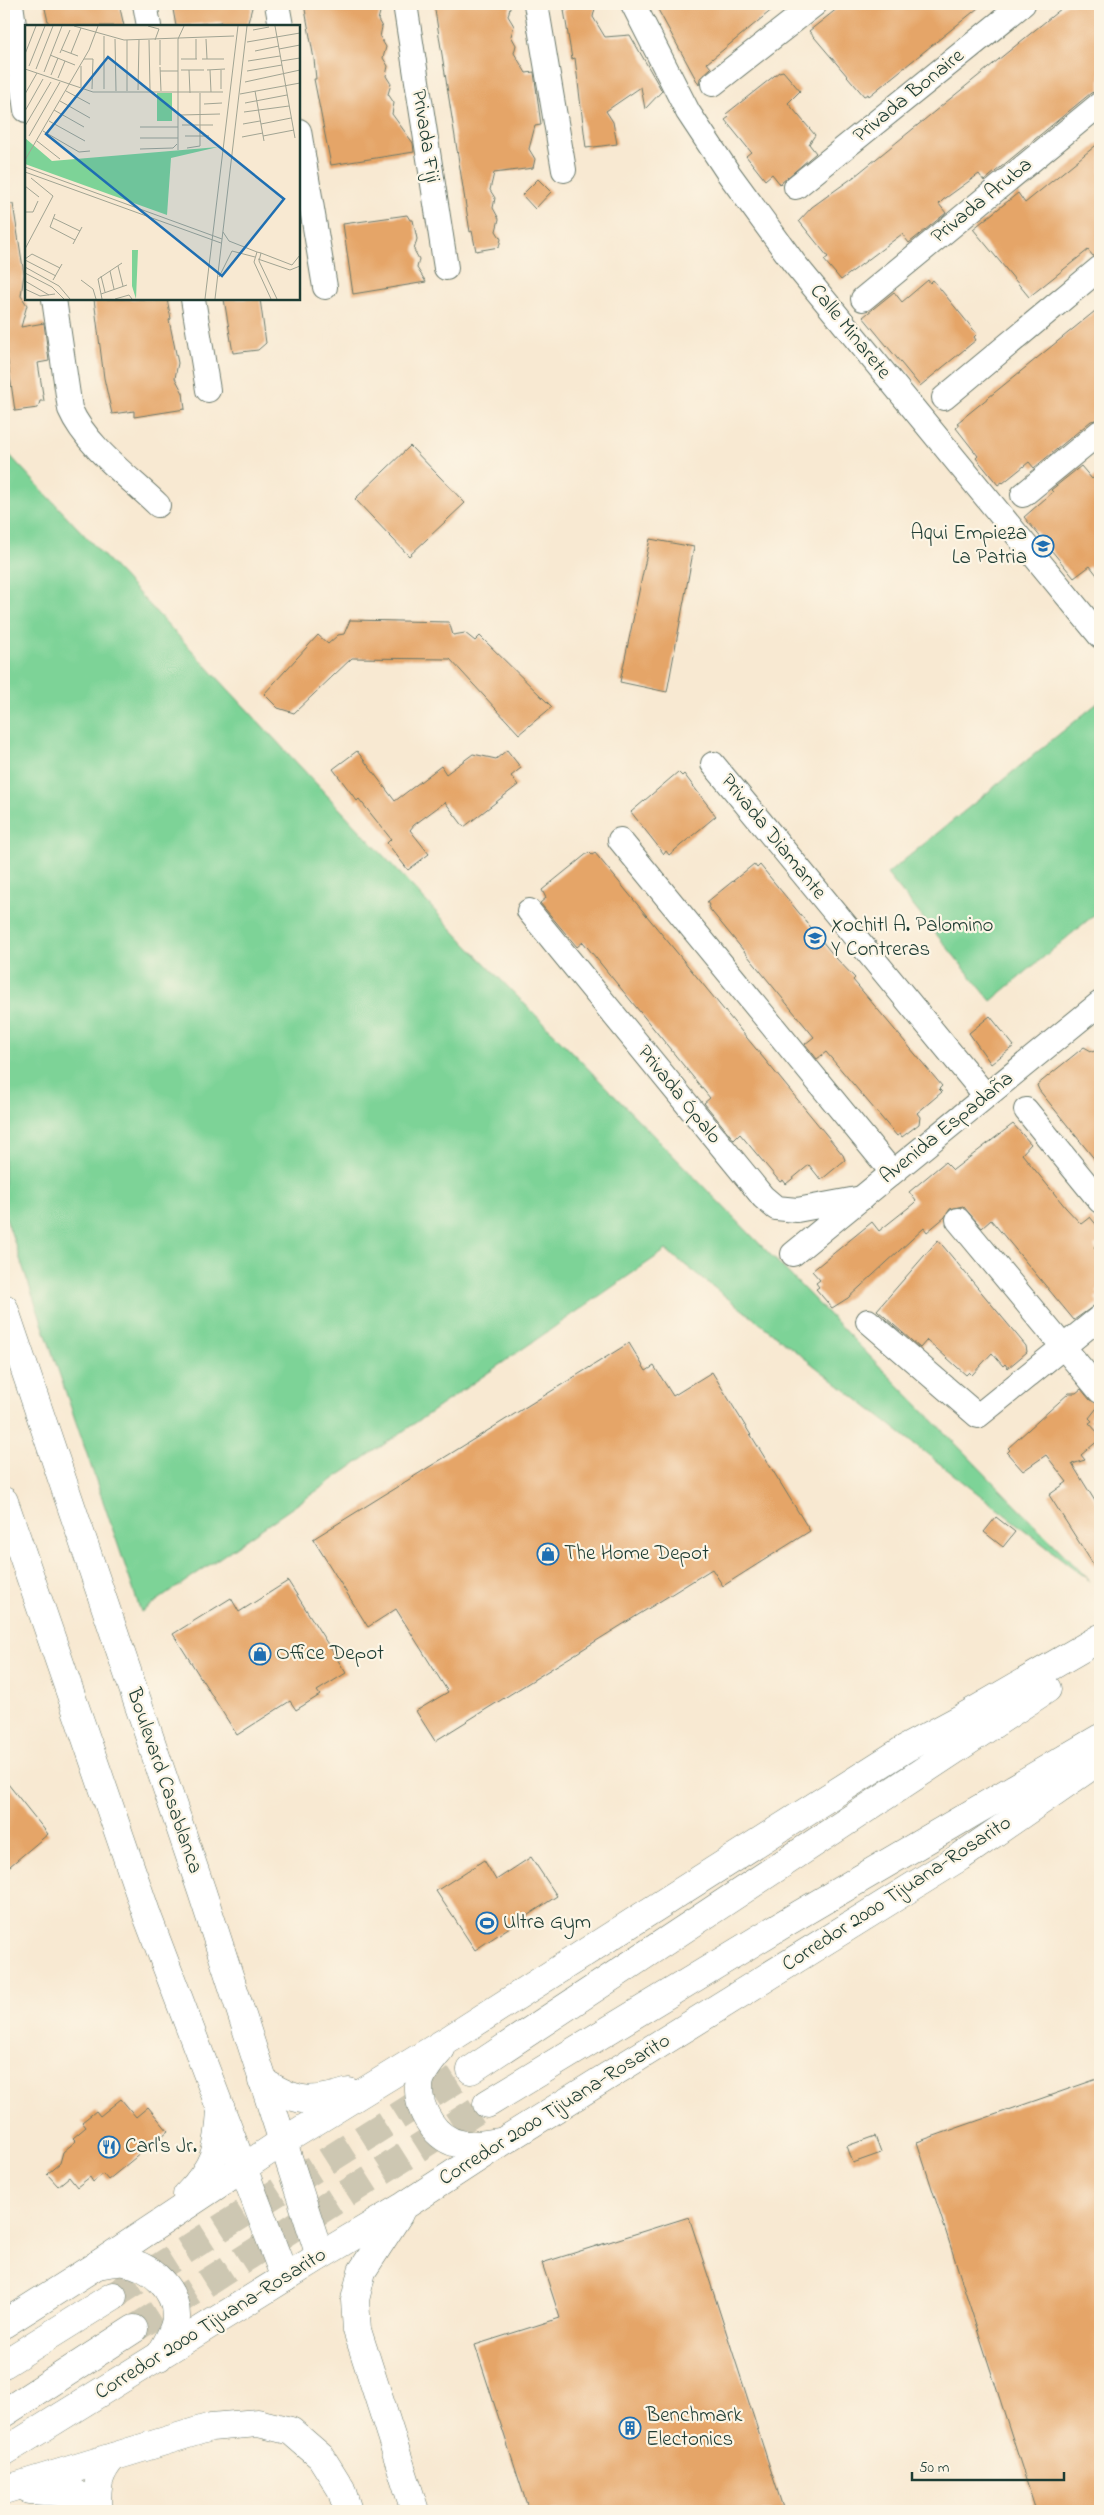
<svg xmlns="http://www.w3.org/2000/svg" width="1104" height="2515" font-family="'Indie Flower',sans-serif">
<rect width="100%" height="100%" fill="#fcf5e5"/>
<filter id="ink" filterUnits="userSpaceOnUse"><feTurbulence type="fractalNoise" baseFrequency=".02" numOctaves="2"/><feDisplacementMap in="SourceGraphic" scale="10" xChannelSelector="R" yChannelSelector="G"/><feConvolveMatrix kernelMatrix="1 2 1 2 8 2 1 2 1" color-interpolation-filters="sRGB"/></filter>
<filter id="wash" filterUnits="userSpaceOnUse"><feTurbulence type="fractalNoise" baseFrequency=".0096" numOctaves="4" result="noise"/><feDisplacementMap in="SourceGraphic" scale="20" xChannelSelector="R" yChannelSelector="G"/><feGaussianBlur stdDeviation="1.12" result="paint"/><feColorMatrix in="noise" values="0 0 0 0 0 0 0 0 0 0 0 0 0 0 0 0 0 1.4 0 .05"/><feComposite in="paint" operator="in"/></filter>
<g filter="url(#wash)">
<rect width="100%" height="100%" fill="#f8e9d2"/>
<!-- green -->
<g fill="#7dd397" stroke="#4e8866">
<polygon points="4,449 464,942 1090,1581 666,1250 141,1612 4,1212"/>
<polygon points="1100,701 1100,910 991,1001 887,874"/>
</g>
<g id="blocks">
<!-- building -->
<g fill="#e5a568">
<polygon points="44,4 119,4 124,26 49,26"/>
<polygon points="172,4 253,4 247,26 223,26 221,22 176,26"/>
<polygon points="304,4 334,4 337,8 364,4 382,4 378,20 382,27 380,37 386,47 383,58 388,66 386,76 391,84 388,94 394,103 392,114 413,143 414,152 331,165 314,79 316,79 314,59"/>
<polygon points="434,4 511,4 508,16 514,26 511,36 516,45 514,53 526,73 534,72 541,125 535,126 529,149 535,159 533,168 494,173 490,190 495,198 493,208 499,219 496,231 501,239 499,247 476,251 472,231 470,232"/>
<polygon points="566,4 596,4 593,17 605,37 630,35 662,91 645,109 641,87 606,111 613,122 617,144 586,148 575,58 572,59 564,10 566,10"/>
<polygon points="655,4 779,4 707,63 711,68 700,78 699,85"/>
<polygon points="843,4 858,4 861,8 866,4 930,4 933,7 937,4 983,4 869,96 868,94 864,96 809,31"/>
<polygon points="1067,4 1100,4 1100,90 1091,93 984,181 979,174 943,200 939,204 946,213 909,243 902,234 841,280 824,260 828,257 799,221 812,207 855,176"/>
<polygon points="783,71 800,91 788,103 815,135 809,144 816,153 780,184 772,174 765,180 746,156 751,152 725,120 729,117 726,114 779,72"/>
<polygon points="1100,142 1100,255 1093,256 1088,250 1029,297 973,229 1018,193 1025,203"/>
<polygon points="538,179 551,192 535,209 522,195"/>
<polygon points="4,204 13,204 24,274 21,296 27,305 21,327 44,323 49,361 38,363 44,401 40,401 38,408 15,411 4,334"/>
<polygon points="407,215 410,220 413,220 417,239 414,250 419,259 417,268 426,282 353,294 343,224"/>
<polygon points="928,280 930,283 933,280 977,334 974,337 976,340 920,386 863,317 894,292 902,302"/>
<polygon points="94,299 167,299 171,319 169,320 178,363 175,378 183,393 185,409 134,417 134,411 112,414 104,378"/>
<polygon points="224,299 260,299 266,343 258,350 233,353"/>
<polygon points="1100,307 1100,419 1091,421 1034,468 1029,462 1003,483 1002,482 998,485 976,458 978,456 956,428 960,425 957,423"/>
<polygon points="410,446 465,503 409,556 355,499"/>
<polygon points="1081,466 1092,479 1100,472 1100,579 1090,566 1074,578 1024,517 1053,492 1051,490"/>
<polygon points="650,539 694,547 667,692 620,682"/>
<polygon points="350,620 449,622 453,635 465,633 475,641 480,636 552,707 519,734 450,659 352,658 294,713 278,708 264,694 318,635 328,644 338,635 344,634"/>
<polygon points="507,750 521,768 511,776 518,785 464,827 445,802 414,825 410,830 429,854 408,870 387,843 391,839 359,799 357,801 333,769 357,751 395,801 441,766 446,774 473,754 496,759"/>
<polygon points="678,772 682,776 684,774 716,816 669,855 666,851 664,854 631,812"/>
<polygon points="589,852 592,855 595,853 610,871 843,1155 845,1160 821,1180 809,1165 786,1184 783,1180 780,1182 740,1134 734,1140 704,1103 710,1098 671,1050 583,942 577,947 540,903 546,898 542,890"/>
<polygon points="754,864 757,868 760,865 835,957 855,978 853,980 942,1086 939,1089 942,1092 917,1113 920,1117 919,1124 902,1137 900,1134 897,1136 826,1052 817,1059 805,1044 814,1037 708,907 709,905 707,902"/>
<polygon points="990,1016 1014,1046 991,1064 969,1033"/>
<polygon points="1100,1046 1100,1166 1039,1090 1037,1085 1084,1047 1093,1052"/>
<polygon points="1013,1124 1031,1144 1022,1154 1066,1208 1081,1224 1090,1217 1100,1229 1100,1242 1094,1247 1100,1254 1100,1288 1096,1292 1099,1295 1095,1298 1098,1303 1074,1320 991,1220 982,1228 963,1206 950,1209 945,1217 927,1232 924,1228 848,1298 832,1308 816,1289 819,1287 816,1283 820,1280 812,1271 872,1222 879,1231 913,1204 916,1201 909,1192 945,1162 953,1170"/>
<polygon points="938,1240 1026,1346 1027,1352 1008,1368 1005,1364 1003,1366 992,1353 972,1375 969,1372 966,1375 927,1340 920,1348 877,1310"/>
<polygon points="629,1343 646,1371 654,1366 673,1396 712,1372 810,1531 723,1586 712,1569 435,1741 416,1711 448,1692 396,1609 368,1627 313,1539"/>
<polygon points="1081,1389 1090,1400 1100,1404 1089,1418 1092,1421 1089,1423 1099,1434 1097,1435 1100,1439 1081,1455 1085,1460 1072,1464 1100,1509 1100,1575 1049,1495 1067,1482 1046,1455 1023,1471 1007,1453 1010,1450 1008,1448 1069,1393 1076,1393"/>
<polygon points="996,1517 1015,1532 1003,1547 984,1532"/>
<polygon points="288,1581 346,1673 317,1691 320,1695 296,1710 290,1701 237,1735 173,1634 231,1598 239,1612"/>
<polygon points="4,1779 48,1834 4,1871"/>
<polygon points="531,1857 557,1896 475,1950 436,1891 484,1860 496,1880"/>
<polygon points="1100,2078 1100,2511 1036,2511 917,2142"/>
<polygon points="121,2099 136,2117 148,2107 168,2131 108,2180 103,2174 93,2182 90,2177 77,2187 69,2177 58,2186 47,2174 60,2163 63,2152 76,2141 73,2138 86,2127 82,2122 96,2111 100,2116"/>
<polygon points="875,2136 881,2153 853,2163 847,2146"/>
<polygon points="689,2217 784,2511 529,2511 475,2345 560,2318 542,2263"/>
</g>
</g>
</g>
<g filter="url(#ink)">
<use href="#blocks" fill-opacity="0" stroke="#6b796b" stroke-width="1"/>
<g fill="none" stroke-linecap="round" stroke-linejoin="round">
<!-- highway-tunnel -->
<g stroke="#cdc7b2" stroke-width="28" stroke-dasharray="28 14" stroke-linecap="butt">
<polyline points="113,2296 471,2070"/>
<polyline points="134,2329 487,2104"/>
</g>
<!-- street casing -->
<g stroke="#6b796b" stroke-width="26">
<g id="street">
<polyline points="11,4 26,110"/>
<polyline points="145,4 149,26"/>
<polyline points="277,4 281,26"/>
<polyline points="405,4 446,268"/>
<polyline points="536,4 564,170"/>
<polyline points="633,4 688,112 729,174 794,263 1100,636"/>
<polyline points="713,84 815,4"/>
<polyline points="299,131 325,287"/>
<polyline points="796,187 1023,4"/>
<path d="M 54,299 L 70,409 C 86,446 129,477 158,505"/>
<polyline points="193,299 208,390"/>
<polyline points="863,299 1100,104"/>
<polyline points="944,398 1100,268"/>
<polyline points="1023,495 1100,432"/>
<polyline points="713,764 986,1096"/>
<polyline points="620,840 892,1172"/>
<polyline points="529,911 763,1197 776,1208 797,1210 862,1198"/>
<polyline points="1026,1110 1100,1201"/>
<polyline points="958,1220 1100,1391"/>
<polyline points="793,1254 1100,1003"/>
<polyline points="868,1321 978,1416 1100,1317"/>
</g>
</g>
<!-- primary casing -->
<g stroke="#6b796b" stroke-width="29">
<g id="primary">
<polyline points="4,1308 202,1892 320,2256"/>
<polyline points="4,1501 148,1918 285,2278"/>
</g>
</g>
<!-- highway casing -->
<g stroke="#6b796b" stroke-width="29">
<g id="highway">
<path d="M 441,2049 C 433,2059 420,2072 419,2086 C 418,2110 435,2140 461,2144 C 473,2147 487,2144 499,2142"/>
<polyline points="471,2070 1047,1689"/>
<path d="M 262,2081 C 297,2103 310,2104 349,2092"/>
<polyline points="487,2104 785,1923 1100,1738"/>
<path d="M 187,2195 C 215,2166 219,2148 221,2109"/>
<polyline points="399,2214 362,2271 355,2300 357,2330 415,2511"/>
<path d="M 97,2265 C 106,2264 116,2261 124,2262 C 151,2265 177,2290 176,2318 C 175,2331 165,2346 159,2357"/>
<polyline points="4,2324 97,2265 282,2142 448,2040 906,1748 960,1719 1100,1638"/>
<polyline points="4,2364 113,2296"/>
<polyline points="4,2413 134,2329"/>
<polyline points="4,2452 320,2256 404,2206 502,2142 960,1857 1100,1760"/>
<polyline points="4,2490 211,2427 258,2423 291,2431 321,2457 341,2489 348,2511"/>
<path d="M 29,2490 L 74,2493 L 97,2508 C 97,2485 98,2474 113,2457"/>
</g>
</g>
<!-- street -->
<use href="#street" stroke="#fff" stroke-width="24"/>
<!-- primary -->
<use href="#primary" stroke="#fff" stroke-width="28"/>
<!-- highway -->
<use href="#highway" stroke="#fff" stroke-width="28"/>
</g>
</g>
<!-- icons -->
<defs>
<g id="school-ring" transform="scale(1.125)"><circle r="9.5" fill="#fcf5e5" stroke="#1f6fb2" stroke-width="1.5"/><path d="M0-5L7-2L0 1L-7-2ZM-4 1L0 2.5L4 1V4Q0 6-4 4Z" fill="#1f6fb2"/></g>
<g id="shop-ring" transform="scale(1.125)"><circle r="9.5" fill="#fcf5e5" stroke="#1f6fb2" stroke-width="1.5"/><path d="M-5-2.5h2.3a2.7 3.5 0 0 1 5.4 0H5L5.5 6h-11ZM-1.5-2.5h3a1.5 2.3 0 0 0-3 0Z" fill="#1f6fb2"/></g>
<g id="stadium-ring" transform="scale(1.125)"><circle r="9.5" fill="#fcf5e5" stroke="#1f6fb2" stroke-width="1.5"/><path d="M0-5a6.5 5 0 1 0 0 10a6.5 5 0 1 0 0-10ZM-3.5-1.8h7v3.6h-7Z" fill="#1f6fb2"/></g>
<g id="restaurant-ring" transform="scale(1.125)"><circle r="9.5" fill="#fcf5e5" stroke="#1f6fb2" stroke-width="1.5"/><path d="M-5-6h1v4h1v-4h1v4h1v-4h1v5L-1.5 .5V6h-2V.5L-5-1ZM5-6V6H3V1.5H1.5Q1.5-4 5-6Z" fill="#1f6fb2"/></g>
<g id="building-ring" transform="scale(1.125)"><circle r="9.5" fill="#fcf5e5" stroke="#1f6fb2" stroke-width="1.5"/><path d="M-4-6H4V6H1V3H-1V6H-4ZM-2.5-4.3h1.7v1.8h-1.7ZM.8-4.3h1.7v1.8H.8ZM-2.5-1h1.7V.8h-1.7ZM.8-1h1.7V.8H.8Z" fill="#1f6fb2"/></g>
</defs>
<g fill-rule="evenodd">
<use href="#school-ring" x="1043" y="546"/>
<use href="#school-ring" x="815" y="938"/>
<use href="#shop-ring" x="548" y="1554"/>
<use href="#shop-ring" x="260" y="1654"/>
<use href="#stadium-ring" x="487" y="1923"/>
<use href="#restaurant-ring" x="109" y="2147"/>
<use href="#building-ring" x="630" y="2428"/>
</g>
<g text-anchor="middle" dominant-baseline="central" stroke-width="4.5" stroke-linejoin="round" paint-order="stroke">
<!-- street labels -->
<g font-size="21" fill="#1f3d34" stroke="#fcf5e5">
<text transform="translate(909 96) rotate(-39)">Privada Bonaire</text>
<text transform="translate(425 136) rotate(81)">Privada Fiji</text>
<text transform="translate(982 201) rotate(-39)">Privada Aruba</text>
<text transform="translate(850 332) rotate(51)">Calle Minarete</text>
<text transform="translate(773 837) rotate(51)">Privada Diamante</text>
<text transform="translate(679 1095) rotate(51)">Privada Ópalo</text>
<text transform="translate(947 1128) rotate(-39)">Avenida Espadaña</text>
<text transform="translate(164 1781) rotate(71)">Boulevard Casablanca</text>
<text transform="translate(897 1894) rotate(-33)">Corredor 2000 Tijuana-Rosarito</text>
<text transform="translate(555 2110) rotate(-32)">Corredor 2000 Tijuana-Rosarito</text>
<text transform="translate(211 2324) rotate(-32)">Corredor 2000 Tijuana-Rosarito</text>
</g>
<!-- poi labels -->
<g font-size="21" fill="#1f3d34" stroke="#fcf5e5" text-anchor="start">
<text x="1027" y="534" text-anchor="end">Aqui Empieza<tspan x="1027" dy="24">La Patria</tspan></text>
<text x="831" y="926">Xochitl A. Palomino<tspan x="831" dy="24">Y Contreras</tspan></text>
<text x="564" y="1554">The Home Depot</text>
<text x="276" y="1654">Office Depot</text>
<text x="503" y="1923">Ultra Gym</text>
<text x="125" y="2147">Carl's Jr.</text>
<text x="646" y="2416">Benchmark<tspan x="646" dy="24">Electonics</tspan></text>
</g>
</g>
<!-- overview -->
<g transform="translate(25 25)">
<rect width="275" height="275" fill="#f8e9d2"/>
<path d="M 132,68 L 147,68 L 147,96 L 132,96 ZM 0,113 L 27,136 L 193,122 L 146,133 L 142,190 L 0,139 ZM 107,225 L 113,225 L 111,274 L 107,261 Z" fill="#7dd397"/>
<path fill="none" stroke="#a1a493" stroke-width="1" d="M 49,1 L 99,15 L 209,11M 123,1 L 134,4 L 130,15M 250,1 L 270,113M 228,5 L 244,2M 90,14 L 91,66M 171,14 L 171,34M 181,14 L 182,34M 102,15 L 102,66M 124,15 L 125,65M 135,15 L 135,40M 222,17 L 275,8M 254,24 L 275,20M 37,25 L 53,31M 230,26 L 254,21M 35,28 L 45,5M 46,28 L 56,3M 0,29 L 11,1M 25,30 L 50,40M 59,34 L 68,34 L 67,64M 156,34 L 172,34M 177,34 L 199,34M 223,36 L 255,31M 256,36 L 275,33M 4,41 L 20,1M 56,41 L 56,62M 135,42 L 136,66M 0,44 L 68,67 L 198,67M 11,44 L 28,1M 156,45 L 179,45M 164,45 L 165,68M 182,45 L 200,44M 185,45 L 186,67M 196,45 L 196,64M 135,46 L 153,46M 222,46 L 257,40M 19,47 L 37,1M 26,50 L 33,33M 33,53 L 40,36M 220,57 L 275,45M 79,64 L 79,11M 113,65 L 114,15M 41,66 L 65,79M 230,66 L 239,116M 0,69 L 12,48M 215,69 L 275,58M 35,76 L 65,93M 220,78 L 262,70M 179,79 L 197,78M 29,85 L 59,102M 0,86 L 18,54M 219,87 L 264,81M 156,90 L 195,89M 24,96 L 60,116M 218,99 L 235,96M 236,99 L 266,93M 157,100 L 188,100M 0,101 L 26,57M 115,102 L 153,102M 18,106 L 54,127 L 65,126M 4,111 L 35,57M 160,111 L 184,111M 238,111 L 269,105M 217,112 L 238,108M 115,113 L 153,113M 12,116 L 35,134M 162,123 L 175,121 L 175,68M 115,124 L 148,123 L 152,119M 153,125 L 153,14 L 159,1M 0,135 L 64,25 L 73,1M 0,142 L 197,214M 0,147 L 196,218M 0,161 L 14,172M 0,187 L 8,187 L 13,176M 30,189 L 25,202 L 50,215M 28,193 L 55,206M 198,207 L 204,216 L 232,227M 48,219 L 57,202M 0,224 L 28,171 L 6,153M 236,228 L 267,240 L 275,230M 0,234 L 7,229 L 35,243M 233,234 L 265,245 L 275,241M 0,235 L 31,251M 93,241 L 98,261M 0,242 L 34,261 L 45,274M 85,246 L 89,264M 0,248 L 27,262 L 39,274M 76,251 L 80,267M 194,252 L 207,226 L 230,232M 28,255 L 37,239M 56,255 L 68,264 L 71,274M 0,256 L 24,270M 0,264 L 15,271 L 30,269M 76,269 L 102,260M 77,274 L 73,254 L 97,238M 90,274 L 104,270 L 107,274M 180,274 L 213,1M 190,274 L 222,1M 246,274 L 229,237 L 232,227 L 236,228 L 234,236 L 252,274"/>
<path fill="#1f6fb2" fill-opacity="0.15" stroke="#1f6fb2" stroke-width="2.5" d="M 83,32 L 259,174 L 197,251 L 21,109 Z"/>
<rect width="275" height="275" fill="none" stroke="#1f3d34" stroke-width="2.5"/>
</g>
<!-- margin -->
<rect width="1104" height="2515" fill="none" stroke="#fcf5e5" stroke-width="20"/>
<!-- scale -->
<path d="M912 2472v8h152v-8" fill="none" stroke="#1f3d34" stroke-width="2.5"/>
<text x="919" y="2472" font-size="15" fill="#1f3d34" stroke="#fcf5e5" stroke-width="4" paint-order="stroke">50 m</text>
</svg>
